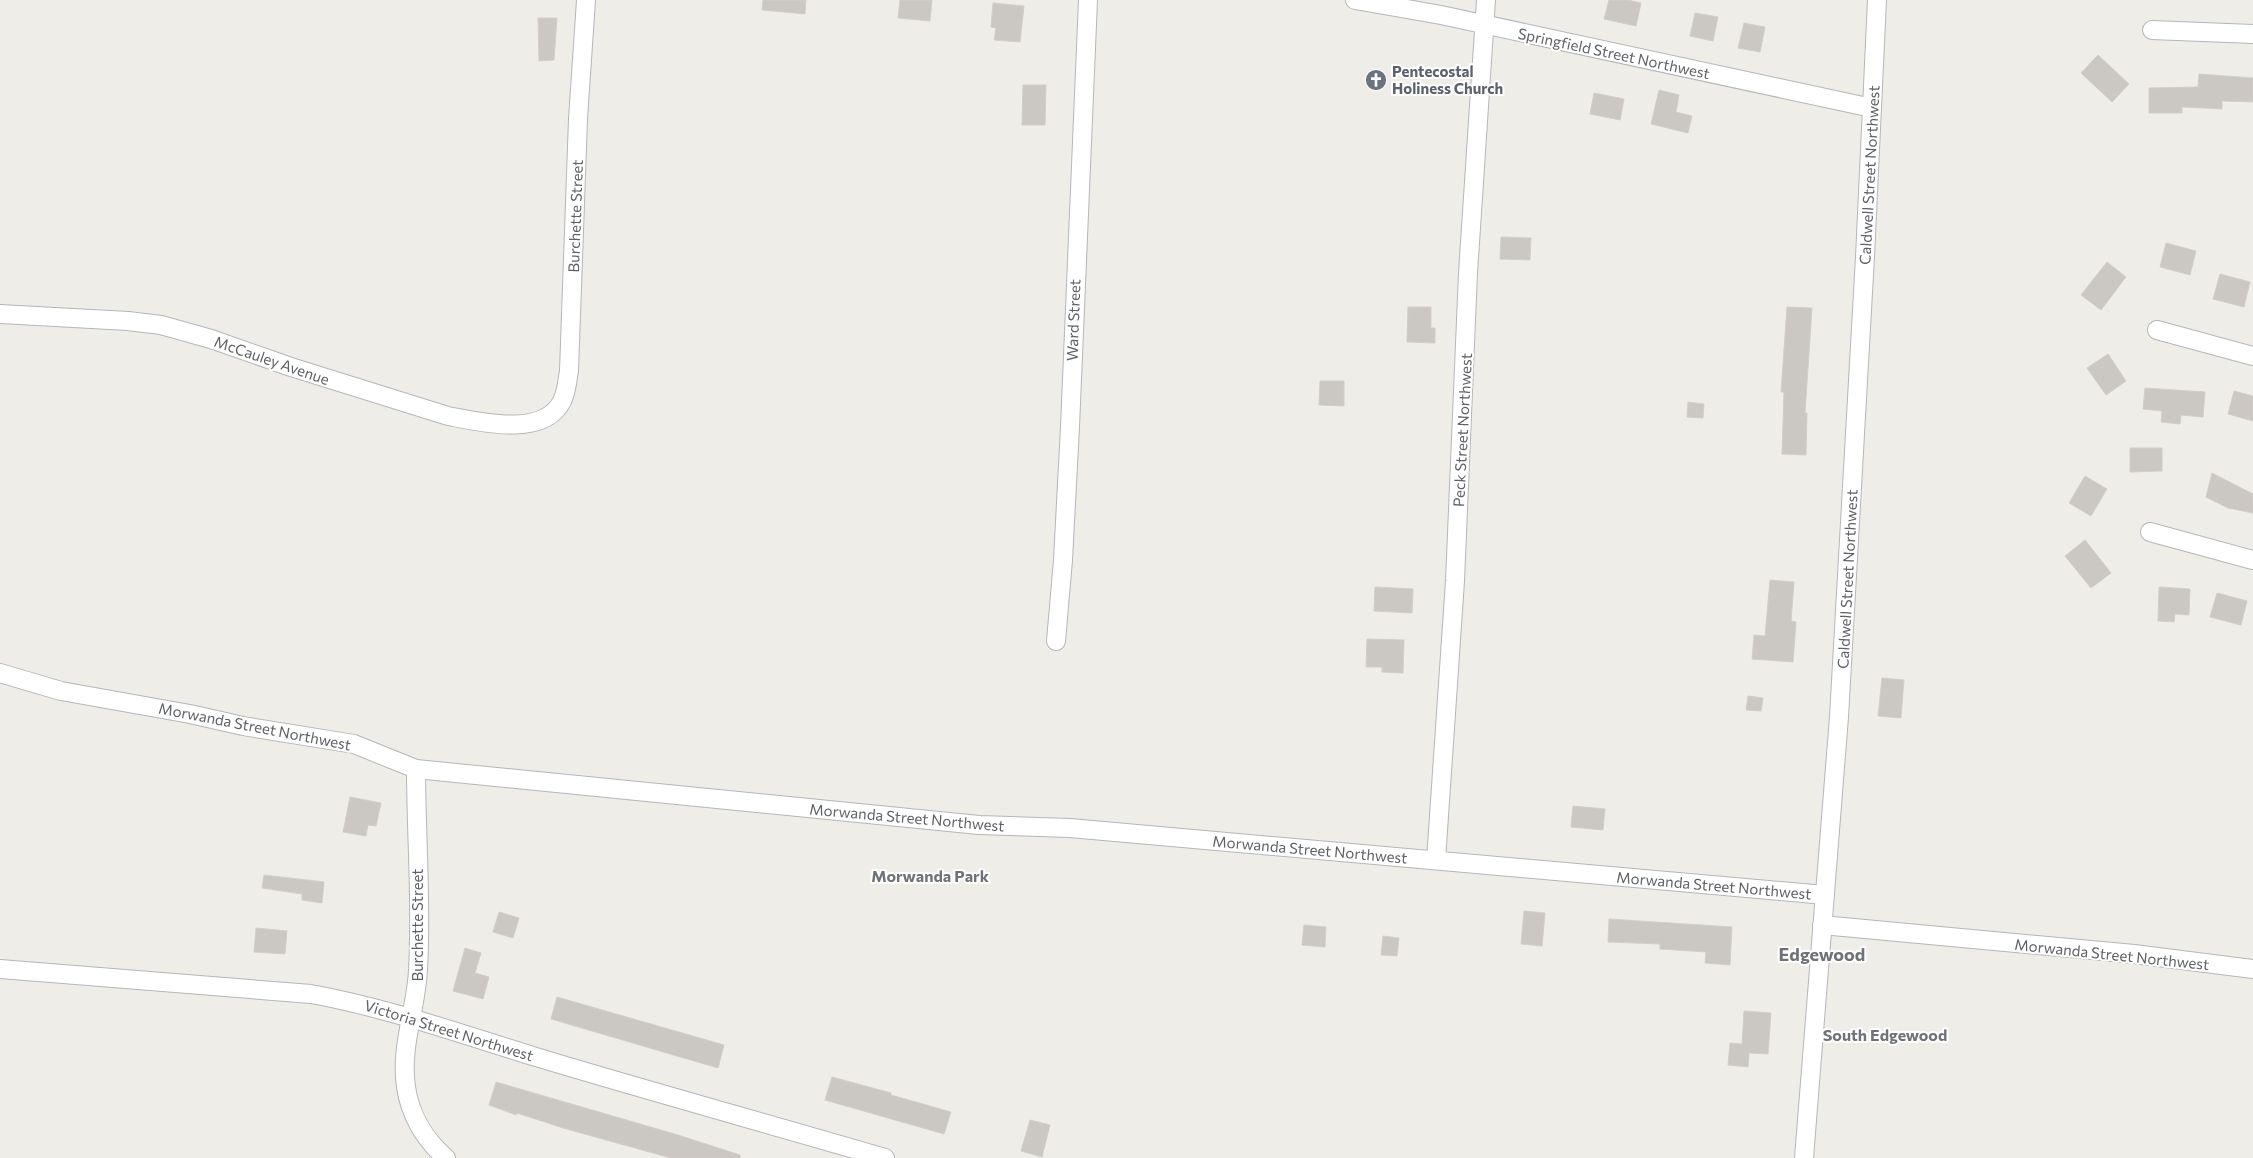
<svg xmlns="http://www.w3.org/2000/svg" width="2253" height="1158" font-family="Commissioner,sans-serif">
<rect width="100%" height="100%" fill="#efede7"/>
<!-- building -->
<g fill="#cbc8c3" stroke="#d3cfc5">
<polygon points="763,0 806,0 805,14 762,10"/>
<polygon points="900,0 932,0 930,21 898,18"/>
<polygon points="1609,0 1628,0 1641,3 1636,26 1604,19"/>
<polygon points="993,3 1024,6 1020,42 994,40 996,28 991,27"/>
<polygon points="1695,13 1718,17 1713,41 1690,36"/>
<polygon points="538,18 557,18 554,60 539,61"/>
<polygon points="1744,23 1765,27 1760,52 1738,48"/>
<polygon points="2098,55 2129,84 2112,102 2081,73"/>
<polygon points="2199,74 2253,78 2253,102 2222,101 2222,109 2182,107 2182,113 2149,113 2149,88 2198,87"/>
<polygon points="1023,85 1046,85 1045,125 1022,125"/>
<polygon points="1659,90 1679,95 1676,112 1692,116 1688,133 1651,124"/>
<polygon points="1594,93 1624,99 1620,120 1590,114"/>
<polygon points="1501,237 1531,238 1530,260 1500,259"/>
<polygon points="2166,243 2196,251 2190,275 2160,267"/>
<polygon points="2107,262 2126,277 2101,310 2081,295"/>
<polygon points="2220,274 2250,282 2244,307 2213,299"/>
<polygon points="1408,307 1431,307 1431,328 1435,328 1435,343 1407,342"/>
<polygon points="1787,307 1812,308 1805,413 1807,413 1806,455 1782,454 1784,392 1781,392"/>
<polygon points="2108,354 2126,381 2106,395 2087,368"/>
<polygon points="1320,381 1344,381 1344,406 1319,405"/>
<polygon points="2145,388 2205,392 2203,417 2181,415 2180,424 2161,422 2162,411 2143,409"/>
<polygon points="2234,391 2253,396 2253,421 2228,414"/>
<polygon points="1688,402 1704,404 1703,418 1687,417"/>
<polygon points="2130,448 2162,448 2162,471 2130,472"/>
<polygon points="2212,473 2253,494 2253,513 2228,508 2206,497"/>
<polygon points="2085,476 2107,489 2091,516 2069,503"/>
<polygon points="2085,540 2111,573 2091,588 2065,556"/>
<polygon points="1770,580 1794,582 1791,621 1796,622 1793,662 1752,659 1754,635 1765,636"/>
<polygon points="1375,587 1413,589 1412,613 1374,611"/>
<polygon points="2159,587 2190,589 2189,615 2175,614 2174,622 2158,621"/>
<polygon points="2217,593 2247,601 2241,625 2210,617"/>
<polygon points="1367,639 1404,640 1403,673 1382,672 1382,667 1366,667"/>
<polygon points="1882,678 1904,680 1901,718 1878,716"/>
<polygon points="1748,696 1763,698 1761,711 1746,710"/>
<polygon points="350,797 381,803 376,826 368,825 366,836 343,832"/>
<polygon points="1573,806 1605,809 1603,830 1571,827"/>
<polygon points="264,875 324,882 322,903 302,900 302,894 262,888"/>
<polygon points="1524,911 1545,913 1542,946 1521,944"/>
<polygon points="499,912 519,918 513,938 493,932"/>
<polygon points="1609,919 1732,927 1730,965 1705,963 1706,952 1660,949 1660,944 1608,942"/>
<polygon points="1304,925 1326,927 1325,947 1302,945"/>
<polygon points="256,928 287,931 285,954 254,952"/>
<polygon points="1383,936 1399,938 1397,956 1381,955"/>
<polygon points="465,948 481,953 475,973 489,977 483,999 453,991"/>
<polygon points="557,997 724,1045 718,1068 551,1019"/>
<polygon points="1744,1011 1771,1013 1768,1054 1749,1053 1748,1067 1728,1065 1730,1043 1742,1044"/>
<polygon points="832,1077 891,1093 891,1095 951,1112 944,1134 825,1100"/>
<polygon points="496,1082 678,1135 740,1155 740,1158 671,1158 563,1128 517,1113 516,1115 489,1105"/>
<polygon points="1030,1120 1050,1125 1042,1157 1021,1151"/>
</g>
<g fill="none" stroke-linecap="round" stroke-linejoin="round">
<!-- street casing -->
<g stroke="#b4b6ba" stroke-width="20">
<g id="street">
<polyline points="1355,0 1441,15 1872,108"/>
<polyline points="2152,30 2253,34"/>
<path d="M 0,314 L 128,321 L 161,325 L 211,339 L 291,367 L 448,416 C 480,422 544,438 562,401 C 567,391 567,381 569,371 L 578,119 L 586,0"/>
<polyline points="2157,330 2253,356"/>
<polyline points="2150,532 2253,560"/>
<polyline points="1056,641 1063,560 1070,427 1088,0"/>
<polyline points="0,673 61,691 190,714 243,726 354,744 416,769 979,825 1070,828 1825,895"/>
<path d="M 416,769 C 416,836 422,903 418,970 C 416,1010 400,1047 406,1087 C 410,1115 425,1140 446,1158"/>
<polyline points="1436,860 1455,581 1468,273 1486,0"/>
<polyline points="1822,925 2134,954 2253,969"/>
<path d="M 0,969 L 311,994 C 388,1008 461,1034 536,1057 C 652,1092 769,1124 885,1158"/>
<polyline points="1804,1158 1839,717 1865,257 1877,0"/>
</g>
</g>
<!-- street -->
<use href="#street" stroke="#fff" stroke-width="18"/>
</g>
<!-- icons -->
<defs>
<g id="church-disc" transform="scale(1.125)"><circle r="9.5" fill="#6b7280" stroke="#fff"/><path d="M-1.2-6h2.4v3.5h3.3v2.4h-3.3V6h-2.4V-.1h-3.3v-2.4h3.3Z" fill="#fff"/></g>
</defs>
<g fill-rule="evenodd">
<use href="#church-disc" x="1376" y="80"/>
</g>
<g text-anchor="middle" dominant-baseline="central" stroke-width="4" stroke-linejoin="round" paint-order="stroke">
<!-- street labels -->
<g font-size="15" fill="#5e6165" stroke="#fff">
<text transform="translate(1614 53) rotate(12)">Springfield Street Northwest</text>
<text transform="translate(1869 175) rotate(-87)">Caldwell Street Northwest</text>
<text transform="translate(575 216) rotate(-88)">Burchette Street</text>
<text transform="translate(1073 320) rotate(-88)">Ward Street</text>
<text transform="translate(272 360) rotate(19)">McCauley Avenue</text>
<text transform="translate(1462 430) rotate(-87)">Peck Street Northwest</text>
<text transform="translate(1847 579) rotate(-87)">Caldwell Street Northwest</text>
<text transform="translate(255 726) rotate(11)">Morwanda Street Northwest</text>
<text transform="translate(907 817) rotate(5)">Morwanda Street Northwest</text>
<text transform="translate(1310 849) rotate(5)">Morwanda Street Northwest</text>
<text transform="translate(1714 885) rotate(5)">Morwanda Street Northwest</text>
<text transform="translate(417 925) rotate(-90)">Burchette Street</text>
<text transform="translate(2112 954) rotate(6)">Morwanda Street Northwest</text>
<text transform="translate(449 1030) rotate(17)">Victoria Street Northwest</text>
</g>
<!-- worship labels -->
<g font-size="15" font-weight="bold" fill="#5b616d" stroke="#fff" text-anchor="start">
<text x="1392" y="71">Pentecostal<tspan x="1392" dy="17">Holiness Church</tspan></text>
</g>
<!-- neighbourhood labels -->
<g font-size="16" font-weight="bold" fill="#6f7377" stroke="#fff">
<text x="930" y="875">Morwanda Park</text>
<text x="1885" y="1034">South Edgewood</text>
</g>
<!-- quarter labels -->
<g font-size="18" font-weight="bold" fill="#6f7377" stroke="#fff">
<text x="1822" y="954">Edgewood</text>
</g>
</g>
</svg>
